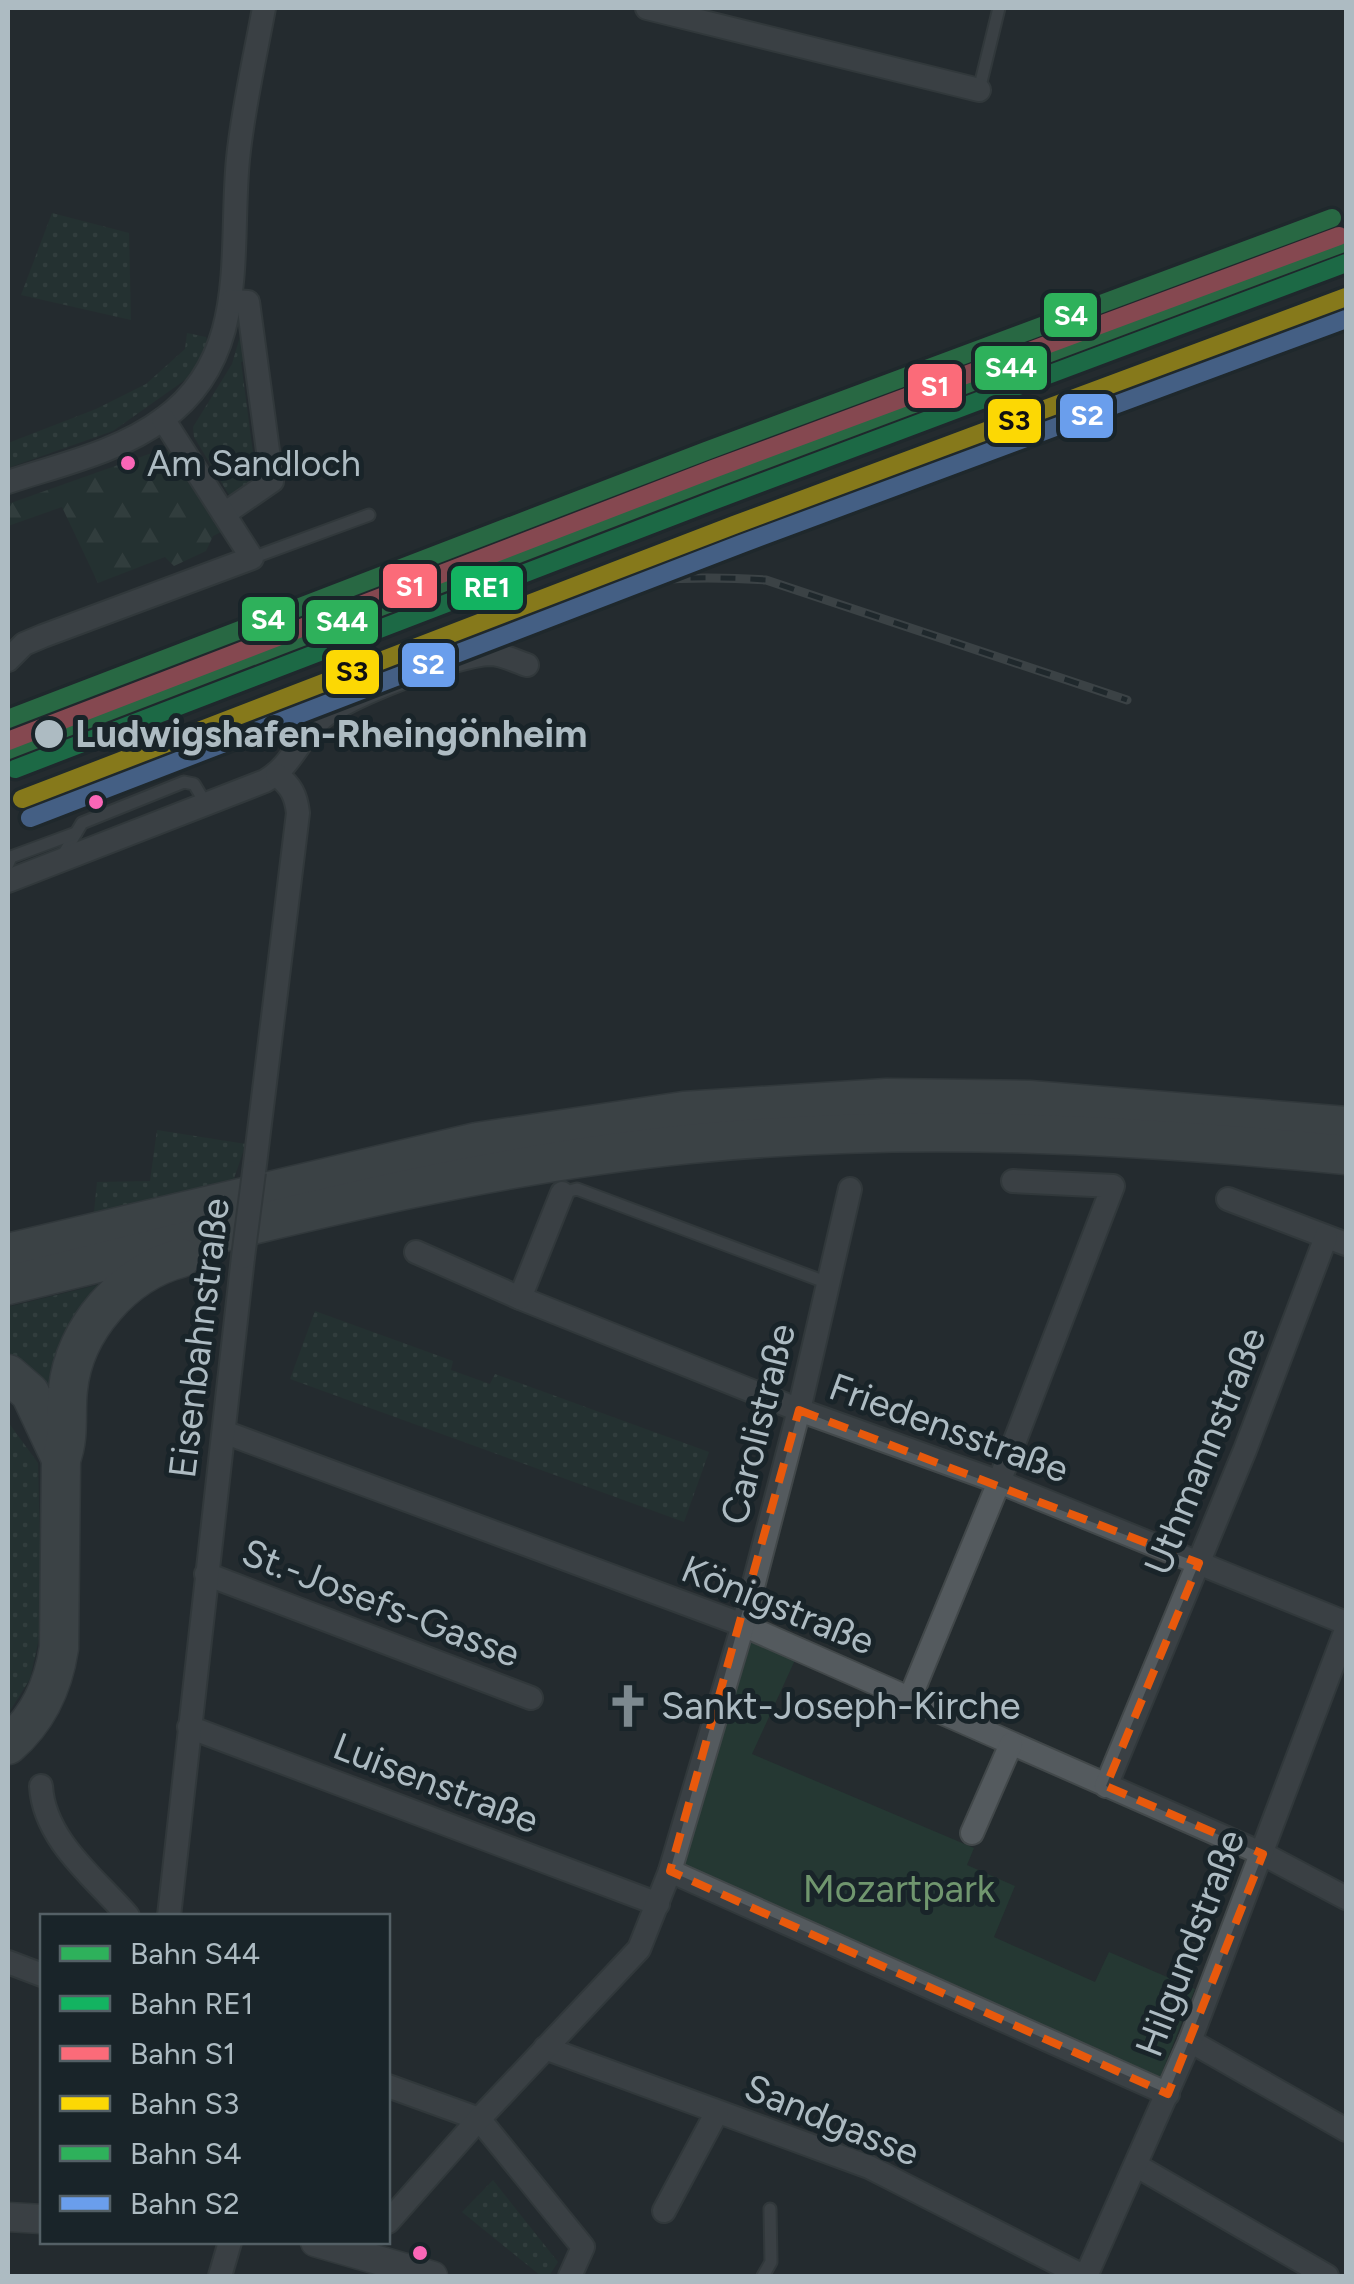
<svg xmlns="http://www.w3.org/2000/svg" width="1354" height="2284" font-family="Figtree,sans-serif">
<defs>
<pattern id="grass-dots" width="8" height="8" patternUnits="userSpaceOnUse" patternTransform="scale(2.5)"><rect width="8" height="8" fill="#253833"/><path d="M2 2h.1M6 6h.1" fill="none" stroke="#42534f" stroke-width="1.8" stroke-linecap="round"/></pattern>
<pattern id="forest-firs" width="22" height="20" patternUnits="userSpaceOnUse" patternTransform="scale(2.5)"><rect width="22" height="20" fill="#253833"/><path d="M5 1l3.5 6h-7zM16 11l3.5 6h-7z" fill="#42534f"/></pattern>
</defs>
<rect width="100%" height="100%" fill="#252c2f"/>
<!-- grass -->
<g fill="url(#grass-dots)">
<polygon points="52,213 129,233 131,320 21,295"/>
<polygon points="243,326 256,359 241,362 257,483 237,498 229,495 194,437 193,427 232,364"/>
<polygon points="187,333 206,337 210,348 185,380 113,431 8,468 8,443 96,409 146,384 185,349"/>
<polygon points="157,1130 246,1144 233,1181 94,1212 97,1182 150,1181"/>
<polygon points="117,1280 58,1399 8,1363 8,1307"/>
<polygon points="315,1311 453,1361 451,1370 490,1384 495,1374 709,1452 684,1522 290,1379"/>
<polygon points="8,1422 38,1463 42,1625 30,1679 8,1714"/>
<polygon points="493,2180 558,2262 549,2276 541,2276 462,2212"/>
</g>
<!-- forest -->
<polygon fill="url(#forest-firs)" points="177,450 227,529 213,536 206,551 174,566 165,557 98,583 62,507 8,526 8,504 149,454"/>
<!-- park -->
<polygon fill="#253833" points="752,1640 795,1660 752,1754 974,1848 967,1865 1015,1886 994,1937 1095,1982 1109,1952 1195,1989 1159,2080 682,1865"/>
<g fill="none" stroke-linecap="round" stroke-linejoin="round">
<!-- service casing -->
<g stroke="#42484a" stroke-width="15">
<g id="service">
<polyline points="979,90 999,8"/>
<polyline points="252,558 369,515"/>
<polyline points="63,855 82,823 184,782 194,784 206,804"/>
<polyline points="8,864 11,857 76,833"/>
<polyline points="562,1193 577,1189 828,1283"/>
<polyline points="763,2276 771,2262 770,2209"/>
</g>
</g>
<!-- minor casing -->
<g stroke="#42484a" stroke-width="26">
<g id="minor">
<polyline points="647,8 979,90"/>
<path d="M 8,482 C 59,465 119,452 163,419 C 250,357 229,252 238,159 C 243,108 255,57 264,8"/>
<polyline points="224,514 272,481 248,302 231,301"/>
<polyline points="8,660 24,644 43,636 252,558 163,419"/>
<path d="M 8,881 L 265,781 C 292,766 299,738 322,718 C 347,696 456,655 490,654 C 502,654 515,661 527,665"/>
<path d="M 254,1172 L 298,813 C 296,795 291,786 277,775"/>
<polyline points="1228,1199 1346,1244"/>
<polyline points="416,1252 520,1298 799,1410 999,1482 1346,1623"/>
<polyline points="520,1298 562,1193"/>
<polyline points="224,1432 743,1625 1263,1854 1346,1898"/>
<polyline points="206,1574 531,1698"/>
<polyline points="910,1698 999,1482 1113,1186 1013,1181"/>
<polyline points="189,1727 658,1904"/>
<path d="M 41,1786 C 44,1840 95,1878 128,1916"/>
<polyline points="1106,1786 1245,1450 1326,1237"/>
<polyline points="972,1833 1011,1744"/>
<polyline points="670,1871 1168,2094"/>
<polyline points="169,1916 243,1257"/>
<polyline points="8,1962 42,1975"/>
<polyline points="1190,2041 1346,2130"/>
<polyline points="545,2048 869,2167 1083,2276"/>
<polyline points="388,2086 479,2119 583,2247 570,2276"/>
<polyline points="1137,2166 1327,2276"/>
<polyline points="664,2211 717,2112"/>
<polyline points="388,2222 479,2119 639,1949 670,1871 743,1625 799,1410 850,1189"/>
<polyline points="220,2276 230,2242"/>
<polyline points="1086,2276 1190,2041 1346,1630"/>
</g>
</g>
<!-- tertiary casing -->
<g stroke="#42484a" stroke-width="31">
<g id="tertiary">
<polyline points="8,2217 42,2219"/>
<polyline points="315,2242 433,2276"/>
</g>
</g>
<!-- trunk casing -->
<g stroke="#41484b" stroke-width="41">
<g id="trunk">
<polyline points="8,1253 477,1142 684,1111 887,1098 1029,1100 1346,1126"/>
<path d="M 8,1285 C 232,1231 458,1167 689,1144 C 911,1122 1125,1134 1346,1155"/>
<polyline points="8,1374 30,1393 61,1459"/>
<path d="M 8,1745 C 38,1719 53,1687 59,1648 L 61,1459 C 70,1436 65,1413 68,1389 C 74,1330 123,1273 181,1258"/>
</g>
</g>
<!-- service -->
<use href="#service" stroke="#545a5e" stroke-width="11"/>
<!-- minor -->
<use href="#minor" stroke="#545a5e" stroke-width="22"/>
<!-- tertiary -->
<use href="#tertiary" stroke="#545a5e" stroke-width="28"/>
<!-- trunk -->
<use href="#trunk" stroke="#585d60" stroke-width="38"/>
<!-- rail casing -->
<g stroke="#575e61" stroke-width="9">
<path id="rail" d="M 601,586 C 657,577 709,576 766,580 L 1127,700"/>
</g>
<!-- rail -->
<use href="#rail" stroke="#192429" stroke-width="5" stroke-dasharray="15" stroke-linecap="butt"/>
<!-- minor-bridge casing -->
<g stroke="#42484a" stroke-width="26" stroke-linecap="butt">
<polyline id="minor-bridge" points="243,1257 254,1172"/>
</g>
<!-- minor-bridge -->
<use href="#minor-bridge" stroke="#545a5e" stroke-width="22"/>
<!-- rail-1 casing -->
<g stroke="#192429" stroke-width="25">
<polyline id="rail-1" points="8,750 716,478 1346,242"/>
</g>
<!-- rail-2 casing -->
<g stroke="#192429" stroke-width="25">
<polyline id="rail-2" points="15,769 723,497 1346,263"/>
</g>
<!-- rail-3 casing -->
<g stroke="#192429" stroke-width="25">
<polyline id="rail-3" points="8,741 713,469 1339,236"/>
</g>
<!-- rail-4 casing -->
<g stroke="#192429" stroke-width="25">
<polyline id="rail-4" points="22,799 734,525 1346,297"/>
</g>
<!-- rail-5 casing -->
<g stroke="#192429" stroke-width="25">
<polyline id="rail-5" points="8,719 706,451 1332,218"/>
</g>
<!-- rail-6 casing -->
<g stroke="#192429" stroke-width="25">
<polyline id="rail-6" points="30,818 741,544 1346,319"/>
</g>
<!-- rail-1 -->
<use href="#rail-1" stroke="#2eb15b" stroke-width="18"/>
<!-- rail-2 -->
<use href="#rail-2" stroke="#13b361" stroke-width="18"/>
<!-- rail-3 -->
<use href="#rail-3" stroke="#fb6b79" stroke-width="18"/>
<!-- rail-4 -->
<use href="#rail-4" stroke="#fcd804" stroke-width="18"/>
<!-- rail-5 -->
<use href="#rail-5" stroke="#2eb15b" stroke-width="18"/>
<!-- rail-6 -->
<use href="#rail-6" stroke="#6a9eec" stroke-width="18"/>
</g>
<!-- marked area -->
<path d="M0 0H1354V2284H0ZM 799,1410 L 1199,1563 L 1106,1786 L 1263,1854 L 1168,2094 L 670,1871 Z" fill="#252c2f" fill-opacity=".55" fill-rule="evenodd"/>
<path fill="none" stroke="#e8590c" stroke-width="8" stroke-dasharray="20 12" stroke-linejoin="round" d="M 799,1410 L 1199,1563 L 1106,1786 L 1263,1854 L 1168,2094 L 670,1871 Z"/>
<!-- icons -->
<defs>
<g id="church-bare" transform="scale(3.45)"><path d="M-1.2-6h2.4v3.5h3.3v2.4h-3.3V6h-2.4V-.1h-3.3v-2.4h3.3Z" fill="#7d898f" stroke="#192429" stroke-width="2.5" paint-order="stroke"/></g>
</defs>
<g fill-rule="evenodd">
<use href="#church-bare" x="628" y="1706"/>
</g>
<!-- markers -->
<g fill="#fa66b7" stroke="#192429" stroke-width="4">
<circle cx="128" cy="463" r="9"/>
<circle cx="96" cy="802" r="9"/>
<circle cx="420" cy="2253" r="9"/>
</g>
<circle fill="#adbbc2" stroke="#192429" stroke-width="4" cx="49" cy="734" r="16"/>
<g text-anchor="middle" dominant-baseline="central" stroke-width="10" stroke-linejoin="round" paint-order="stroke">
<!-- bus labels -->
<g font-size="36" fill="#adbbc2" stroke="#192429" text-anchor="start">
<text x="147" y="463">Am Sandloch</text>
</g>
<!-- stop labels -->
<g font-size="38" font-weight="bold" fill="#adbbc2" stroke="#192429" text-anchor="start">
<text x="75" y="734">Ludwigshafen-Rheingönheim</text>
</g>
<!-- street labels -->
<g font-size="38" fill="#adbbc2" stroke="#192429">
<text transform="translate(199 1338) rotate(-83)">Eisenbahnstraße</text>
<text transform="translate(758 1424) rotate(-76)">Carolistraße</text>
<text transform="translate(949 1428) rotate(20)">Friedensstraße</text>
<text transform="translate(1205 1451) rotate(-68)">Uthmannstraße</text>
<text transform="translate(381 1603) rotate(21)">St.-Josefs-Gasse</text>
<text transform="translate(778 1605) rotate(22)">Königstraße</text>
<text transform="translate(436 1783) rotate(21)">Luisenstraße</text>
<text transform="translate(1190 1943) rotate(-69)">Hilgundstraße</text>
<text transform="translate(832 2120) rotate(22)">Sandgasse</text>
</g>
<!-- poi labels -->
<g font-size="38" fill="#adbbc2" stroke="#192429" text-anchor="start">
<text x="661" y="1706">Sankt-Joseph-Kirche</text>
</g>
<!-- park labels -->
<g font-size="38" fill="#70966e" stroke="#192429">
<text x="899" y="1889">Mozartpark</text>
</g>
</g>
<g stroke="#192429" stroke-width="4">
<rect x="1042" y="291" width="57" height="48" rx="10" fill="#2eb15b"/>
<rect x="973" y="344" width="76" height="48" rx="10" fill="#2eb15b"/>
<rect x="906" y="362" width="58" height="48" rx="10" fill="#fb6b79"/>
<rect x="1058" y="392" width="57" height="48" rx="10" fill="#6a9eec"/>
<rect x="986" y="397" width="57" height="48" rx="10" fill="#fcd804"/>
<rect x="381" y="562" width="58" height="48" rx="10" fill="#fb6b79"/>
<rect x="449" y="564" width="76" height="48" rx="10" fill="#13b361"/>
<rect x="240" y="595" width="57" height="48" rx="10" fill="#2eb15b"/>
<rect x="304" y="598" width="76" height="48" rx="10" fill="#2eb15b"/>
<rect x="400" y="641" width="57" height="48" rx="10" fill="#6a9eec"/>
<rect x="324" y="648" width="57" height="48" rx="10" fill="#fcd804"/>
</g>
<g font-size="28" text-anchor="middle" font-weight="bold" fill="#fff">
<text x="1071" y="325">S4</text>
<text x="1011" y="377">S44</text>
<text x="935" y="396">S1</text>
<text x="1087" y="425">S2</text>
<text x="410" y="596">S1</text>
<text x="487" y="597">RE1</text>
<text x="268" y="629">S4</text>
<text x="342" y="631">S44</text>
<text x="428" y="674">S2</text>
</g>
<g font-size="28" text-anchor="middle" font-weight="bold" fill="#111">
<text x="1014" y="430">S3</text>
<text x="352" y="681">S3</text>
</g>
<!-- border -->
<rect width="1354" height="2284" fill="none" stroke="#adbbc2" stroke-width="20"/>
<!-- legend -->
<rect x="40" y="1914" width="350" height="330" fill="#192429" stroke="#546066" stroke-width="2.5"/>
<rect x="60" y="1946" width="50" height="15" fill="#2eb15b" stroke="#546066" stroke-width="2.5"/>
<text x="130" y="1964" font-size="30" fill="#adbbc2">Bahn S44</text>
<rect x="60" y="1996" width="50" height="15" fill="#13b361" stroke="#546066" stroke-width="2.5"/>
<text x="130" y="2014" font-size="30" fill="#adbbc2">Bahn RE1</text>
<rect x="60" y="2046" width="50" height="15" fill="#fb6b79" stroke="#546066" stroke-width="2.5"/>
<text x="130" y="2064" font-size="30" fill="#adbbc2">Bahn S1</text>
<rect x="60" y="2096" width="50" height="15" fill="#fcd804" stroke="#546066" stroke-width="2.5"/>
<text x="130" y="2114" font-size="30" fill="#adbbc2">Bahn S3</text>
<rect x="60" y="2146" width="50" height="15" fill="#2eb15b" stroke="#546066" stroke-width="2.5"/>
<text x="130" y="2164" font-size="30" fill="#adbbc2">Bahn S4</text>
<rect x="60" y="2196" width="50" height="15" fill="#6a9eec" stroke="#546066" stroke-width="2.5"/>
<text x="130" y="2214" font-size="30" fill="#adbbc2">Bahn S2</text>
</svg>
